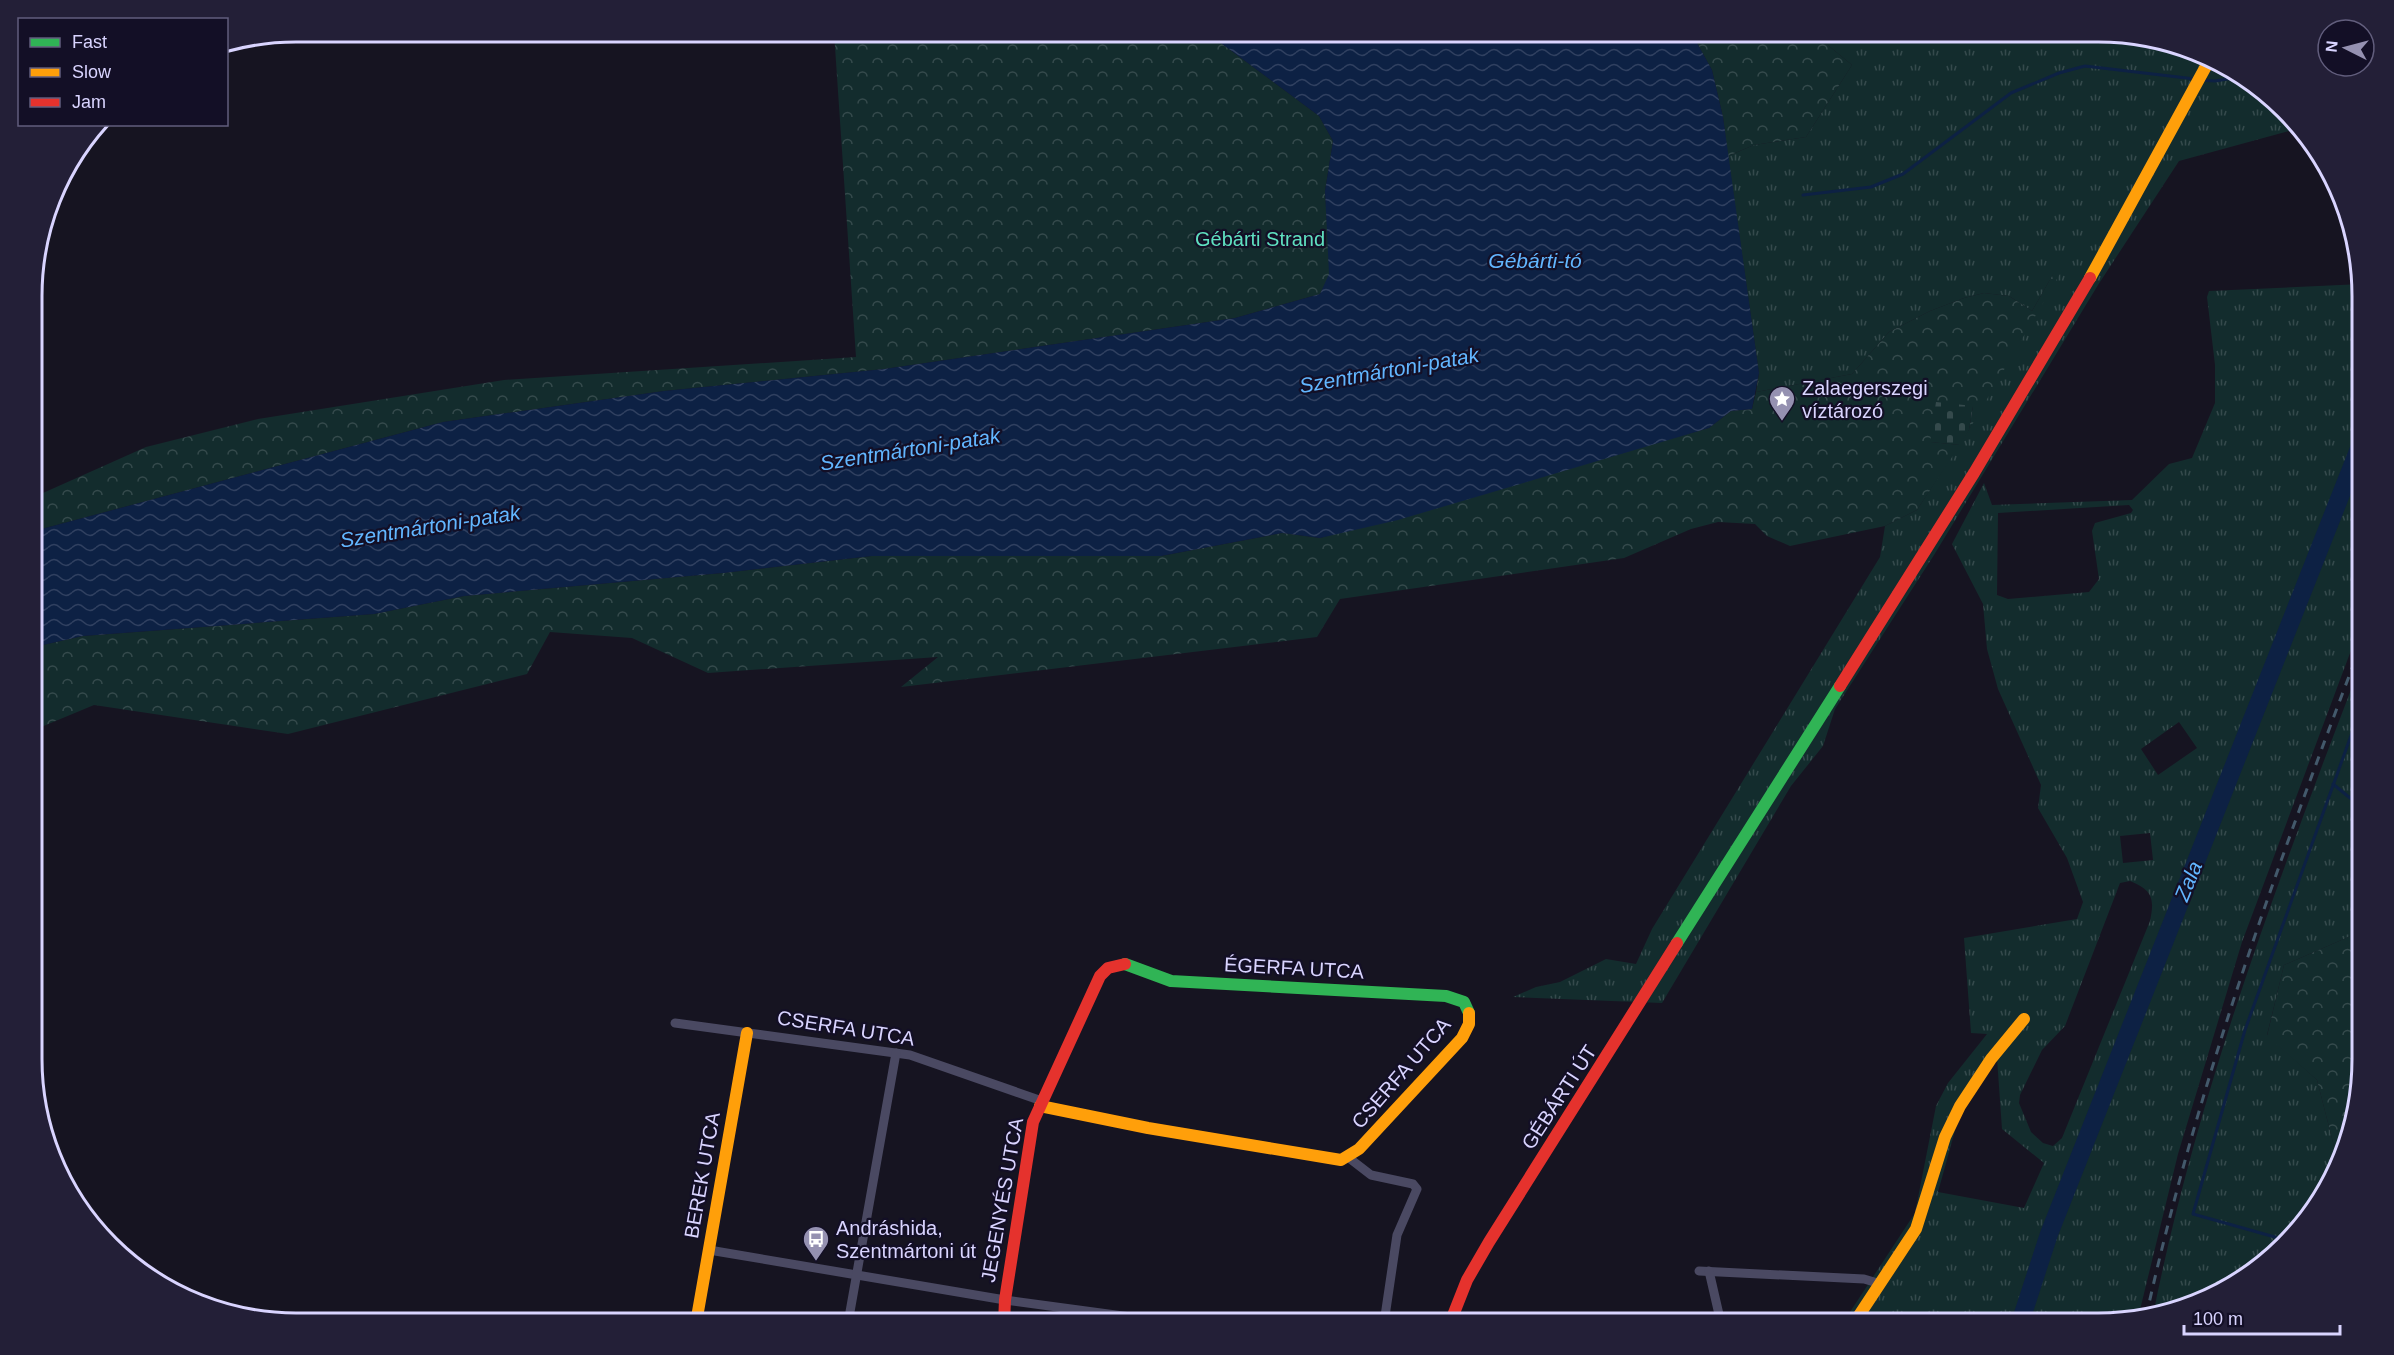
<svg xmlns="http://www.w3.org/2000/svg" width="2394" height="1355" font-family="Helvetica,sans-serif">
<defs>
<pattern id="grass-tufts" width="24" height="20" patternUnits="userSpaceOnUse" patternTransform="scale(1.5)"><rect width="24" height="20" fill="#132c2d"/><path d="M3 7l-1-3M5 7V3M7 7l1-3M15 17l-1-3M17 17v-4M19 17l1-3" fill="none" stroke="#354a4c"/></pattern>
<pattern id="forest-crowns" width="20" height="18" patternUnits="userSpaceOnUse" patternTransform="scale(1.5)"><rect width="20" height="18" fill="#132c2d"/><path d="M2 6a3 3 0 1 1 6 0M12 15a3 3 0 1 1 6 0" fill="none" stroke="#354a4c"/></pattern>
<pattern id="cemetery-stones" width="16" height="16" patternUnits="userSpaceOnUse" patternTransform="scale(1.5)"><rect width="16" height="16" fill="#132c2d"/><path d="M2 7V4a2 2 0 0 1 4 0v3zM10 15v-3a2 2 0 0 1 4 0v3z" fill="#354a4c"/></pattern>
<pattern id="water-waves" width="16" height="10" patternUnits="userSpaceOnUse" patternTransform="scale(1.5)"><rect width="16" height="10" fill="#0d2144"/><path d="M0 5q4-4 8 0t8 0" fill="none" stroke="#304060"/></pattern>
</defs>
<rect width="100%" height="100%" fill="#161421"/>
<!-- grass -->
<g fill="url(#grass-tufts)" fill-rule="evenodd">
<polygon points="1812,32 2098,32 2166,40 2230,67 2296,129 2179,161 2098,285 1934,555 1835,709 1823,746 1791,786 1662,1003 1513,997 1536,987 1560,982 1606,959 1636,964 1652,929 1880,557 1885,526 1917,510 1970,428 2055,271 2032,311 2009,296 1984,293 1964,298 1930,311 1889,332 1852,374 1756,392 1759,373 1728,156 1754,145 1806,137 1852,65"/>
<path d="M 2362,284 L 2362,621 L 2242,942 L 2178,1154 L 2138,1318 L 2115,1323 L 1840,1323 L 1850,1312 L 1915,1213 L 1936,1106 L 1948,1083 L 1987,1034 L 1971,1033 L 1964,938 L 2077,919 L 2083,902 L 2067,858 L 2038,808 L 2041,785 L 1998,689 L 1987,649 L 1983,604 L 1952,544 L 1984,483 L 1992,505 L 2132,500 L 2169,464 L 2192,458 L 2215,403 L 2215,365 L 2207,297 L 2209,291 ZM 2129,505 L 2133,510 L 2131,513 L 2095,523 L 2092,531 L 2099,579 L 2089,592 L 2008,599 L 1997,595 L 1998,513 ZM 2179,722 L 2197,748 L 2158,775 L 2141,749 ZM 2150,833 L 2153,860 L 2123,863 L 2120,836 ZM 2130,881 C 2152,890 2155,898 2150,921 L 2062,1138 L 2053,1146 L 2043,1143 L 2031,1132 L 2019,1103 L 2020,1095 L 2042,1050 L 2065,1026 L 2120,883 ZM 1997,1058 L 2002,1129 L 2044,1163 L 2024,1208 L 1938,1192 L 1959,1116 Z"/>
<path d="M 2362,661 L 2362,931 L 2284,965 L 2267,1035 L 2317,1080 L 2337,1158 L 2327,1191 L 2245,1279 L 2183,1310 L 2153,1315 C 2198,1090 2280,875 2362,661 Z"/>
</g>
<!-- forest -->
<g fill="url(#forest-crowns)">
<polygon points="834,32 1206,32 1319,116 1333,141 1325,191 1330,274 1320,294 1235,318 884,369 664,391 443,422 34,531 34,497 146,447 258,419 504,380 856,357"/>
<polygon points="1691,32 1812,32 1852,65 1806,137 1754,145 1728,156 1723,117 1712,70"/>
<polygon points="2055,271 2061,272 1969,430 1973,406 1931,442 1960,445 1917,510 1885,526 1790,546 1767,536 1755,524 1718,522 1691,529 1624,558 1340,599 1317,637 901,687 938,657 708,673 632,638 550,632 527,674 288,734 94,705 34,730 34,647 83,636 374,614 464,596 723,573 872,556 1161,556 1282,533 1320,538 1709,428 1731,411 1752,409 1756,392 1852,374 1889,332 1930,311 1964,298 1984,293 2009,296 2032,311"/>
<polygon points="2362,931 2362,1076 2337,1158 2317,1080 2267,1036 2284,965"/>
</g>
<!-- cemetery -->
<polygon fill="url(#cemetery-stones)" points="1936,402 1973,406 1969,430 1960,445 1930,442"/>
<!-- water -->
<polygon fill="url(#water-waves)" points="1206,32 1691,32 1712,70 1723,117 1759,373 1752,409 1731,411 1709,428 1398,520 1320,538 1282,533 1161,556 872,556 723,573 464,596 374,614 83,636 34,647 34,531 443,422 664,391 884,369 1235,318 1320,294 1329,274 1325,191 1333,141 1319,116"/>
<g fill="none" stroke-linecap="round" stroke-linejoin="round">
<!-- stream -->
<g stroke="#0d2144" stroke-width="3">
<polyline points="2201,80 2215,81 2240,77"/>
<polyline points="1803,195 1871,187 1903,174 2011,93 2059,73 2085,66 2195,79"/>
<polyline points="2333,784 2350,798 2362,801"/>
<polyline points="2282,1239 2193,1214 2245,1030 2362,705"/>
</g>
<!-- river -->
<polyline stroke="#0d2144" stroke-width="18" points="2020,1323 2049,1234 2362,441"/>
<!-- street -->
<g stroke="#4a4962" stroke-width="9">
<polyline points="675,1023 910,1055 1042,1101"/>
<polyline points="1349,1158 1371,1175 1413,1184 1417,1189 1397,1235 1384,1323"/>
<polyline points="709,1250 1005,1300 1175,1323"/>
<polyline points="1699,1271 1864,1279 1881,1284"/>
<polyline points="1709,1271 1721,1323"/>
<polyline points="848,1323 896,1053"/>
</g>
<!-- fast -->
<g stroke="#30b455" stroke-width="12">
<polyline points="1677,943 1840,686"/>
<polyline points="1125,964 1171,981 1446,996 1464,1002 1469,1013"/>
</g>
<!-- slow -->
<g stroke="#ff9f0a" stroke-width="12">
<polyline points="2090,278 2210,59"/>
<polyline points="1040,1106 1148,1128 1341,1160 1359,1149 1462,1038 1469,1024 1469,1013"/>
<polyline points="696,1323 747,1033"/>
<polyline points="1854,1323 1916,1229 1945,1137 1960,1106 1991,1059 2024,1019"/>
</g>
<!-- jam -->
<g stroke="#e5322d" stroke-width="12">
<polyline points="1840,686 1974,473 2090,278"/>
<polyline points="1004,1323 1005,1300 1033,1122 1100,976 1108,968 1125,964"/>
<polyline points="1450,1323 1467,1280 1489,1242 1677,943"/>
</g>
<!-- rail -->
<path stroke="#43596b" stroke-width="3" stroke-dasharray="9 8" stroke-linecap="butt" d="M 2146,1317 C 2197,1085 2278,863 2362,642"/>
</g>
<!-- icons -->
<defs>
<g id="sight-pin" transform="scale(1.35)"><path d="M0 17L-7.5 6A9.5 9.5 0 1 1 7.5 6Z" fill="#9591b1" stroke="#130f26"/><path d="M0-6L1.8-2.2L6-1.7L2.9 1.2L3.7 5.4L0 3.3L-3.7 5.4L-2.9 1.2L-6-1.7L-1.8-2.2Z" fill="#fff"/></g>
<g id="bus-pin" transform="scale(1.35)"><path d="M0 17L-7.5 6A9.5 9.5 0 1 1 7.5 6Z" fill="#9591b1" stroke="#130f26"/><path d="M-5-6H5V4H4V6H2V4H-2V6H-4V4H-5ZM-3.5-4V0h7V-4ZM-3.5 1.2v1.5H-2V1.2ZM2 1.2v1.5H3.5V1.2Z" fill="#fff"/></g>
</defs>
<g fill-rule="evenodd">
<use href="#sight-pin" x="1782" y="399"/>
<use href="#bus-pin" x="816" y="1239"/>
</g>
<g text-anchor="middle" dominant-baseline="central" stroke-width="4.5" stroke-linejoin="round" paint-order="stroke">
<!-- park labels -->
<g font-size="20" fill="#5fe0c0" stroke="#130f26">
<text x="1260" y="239">Gébárti Strand</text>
</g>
<!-- poi labels -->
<g font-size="20" fill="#d9d4ff" stroke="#130f26" text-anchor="start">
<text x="1802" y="388">Zalaegerszegi<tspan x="1802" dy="23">víztározó</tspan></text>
<text x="836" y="1228">Andráshida,<tspan x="836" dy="23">Szentmártoni út</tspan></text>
</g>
<!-- street labels -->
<g font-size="20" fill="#d9d4ff" stroke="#130f26">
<text transform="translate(1294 968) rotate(3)">ÉGERFA UTCA</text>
<text transform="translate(846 1028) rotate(9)">CSERFA UTCA</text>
<text transform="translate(1401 1073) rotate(-49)">CSERFA UTCA</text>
<text transform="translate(1559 1097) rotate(-57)">GÉBÁRTI ÚT</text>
<text transform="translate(702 1175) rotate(-80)">BEREK UTCA</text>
<text transform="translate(1002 1200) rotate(-80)">JEGENYÉS UTCA</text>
</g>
<!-- water labels -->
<g font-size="21" font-style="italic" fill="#62b6ff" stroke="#130f26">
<text x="1535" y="260">Gébárti-tó</text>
<text transform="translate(1389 370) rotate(-10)">Szentmártoni-patak</text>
<text transform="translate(910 449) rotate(-9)">Szentmártoni-patak</text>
<text transform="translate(430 526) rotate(-9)">Szentmártoni-patak</text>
<text transform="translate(2188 881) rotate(-68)">Zala</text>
</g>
</g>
<!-- crop -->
<path d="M0 0H2394V1355H0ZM296 42H2098A254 254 0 0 1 2352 296V1059A254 254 0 0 1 2098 1313H296A254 254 0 0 1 42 1059V296A254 254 0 0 1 296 42Z" fill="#231f37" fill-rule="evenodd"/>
<path fill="none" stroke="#d9d4ff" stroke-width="3" d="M296 42H2098A254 254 0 0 1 2352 296V1059A254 254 0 0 1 2098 1313H296A254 254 0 0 1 42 1059V296A254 254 0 0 1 296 42Z"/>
<!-- legend -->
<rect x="18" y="18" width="210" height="108" fill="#130f26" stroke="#625e7d" stroke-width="1.5"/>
<rect x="30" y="38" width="30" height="9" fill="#30b455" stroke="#625e7d" stroke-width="1.5"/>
<text x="72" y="48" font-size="18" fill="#d9d4ff">Fast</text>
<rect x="30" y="68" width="30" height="9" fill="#ff9f0a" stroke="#625e7d" stroke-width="1.5"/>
<text x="72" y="78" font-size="18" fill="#d9d4ff">Slow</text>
<rect x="30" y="98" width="30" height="9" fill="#e5322d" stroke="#625e7d" stroke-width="1.5"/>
<text x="72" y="108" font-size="18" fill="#d9d4ff">Jam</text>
<!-- north arrow -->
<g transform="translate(2346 48) rotate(276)"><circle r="28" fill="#130f26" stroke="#625e7d" stroke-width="1.5"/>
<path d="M0-4.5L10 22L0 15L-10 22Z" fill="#9591b1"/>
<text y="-9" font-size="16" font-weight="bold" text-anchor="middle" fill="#d9d4ff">N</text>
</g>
<!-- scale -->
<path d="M2184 1325v9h156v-9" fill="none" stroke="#d9d4ff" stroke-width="3"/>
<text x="2193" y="1325" font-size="18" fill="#d9d4ff" stroke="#130f26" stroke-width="4.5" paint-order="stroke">100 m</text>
</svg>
